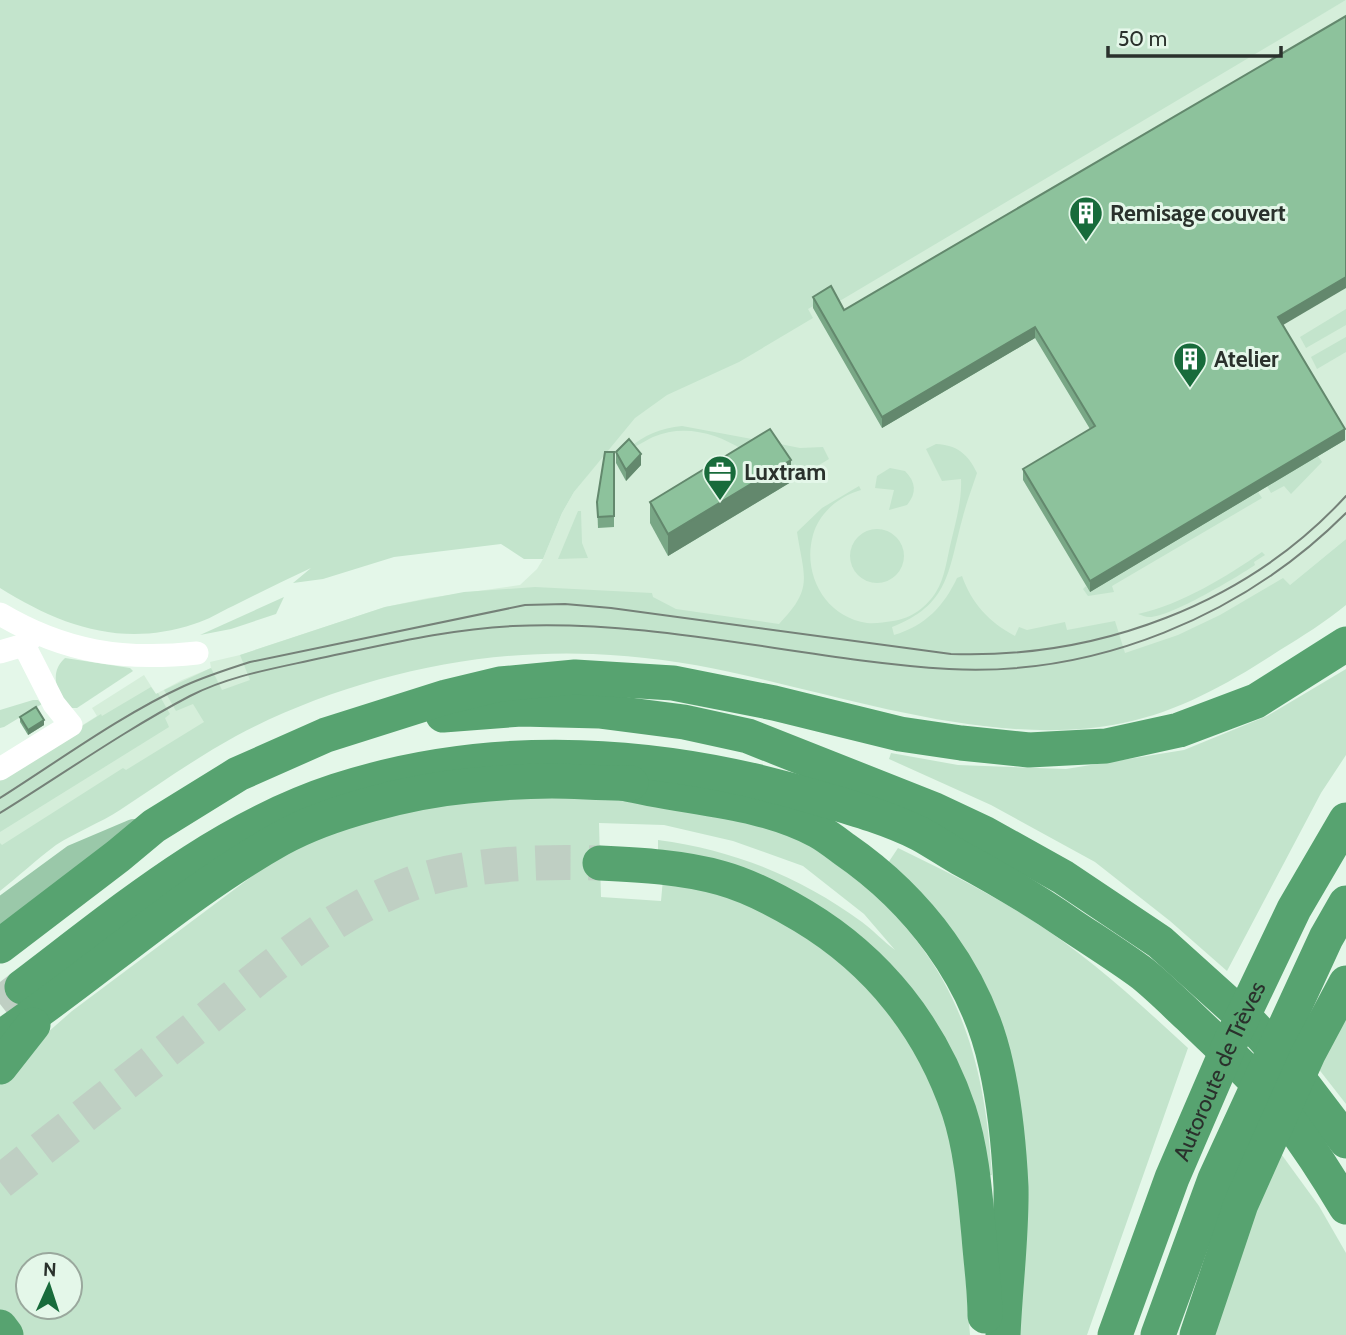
<svg xmlns="http://www.w3.org/2000/svg" width="1346" height="1335" font-family="Cabin,sans-serif">
<rect width="100%" height="100%" fill="#e4f7e9"/>
<!-- built -->
<polygon fill="#d5eeda" points="1346,0 1346,539 1289,586 1160,662 588,639 309,687 0,873 0,777 97,716 92,708 144,675 156,694 182,680 211,668 210,662 240,655 385,607 428,598 520,585 537,569 543,559 562,513 574,492 610,447 620,416"/>
<!-- green -->
<g fill="#c3e4cc" fill-rule="evenodd">
<path d="M 0,0 L 1346,0 L 838,302 L 833,295 L 808,309 L 813,318 L 739,362 L 667,395 L 635,418 L 574,492 L 562,513 L 543,559 L 524,559 L 501,544 L 394,557 L 323,579 L 293,583 L 311,568 C 285,580 259,593 233,606 C 220,612 208,620 194,624 C 122,648 61,626 0,588 Z"/>
<polygon points="1346,309 1346,325 1306,348 1300,337"/>
<polygon points="1346,337 1346,352 1317,369 1311,357"/>
<path d="M 682,426 L 768,442 L 743,450 C 716,433 684,424 653,437 C 645,441 636,447 628,449 C 644,435 661,428 682,426 Z"/>
<polygon points="780,444 800,448 823,447 829,459 791,482 770,450"/>
<path d="M 936,444 C 957,445 968,454 977,473 C 972,488 966,504 962,520 C 948,572 949,605 892,627 L 894,635 C 925,626 944,606 957,578 L 962,576 C 972,604 989,622 1015,636 L 1019,627 L 1027,630 L 1065,622 L 1067,630 L 1115,621 L 1125,653 L 1178,635 L 1220,615 L 1283,578 L 1290,585 L 1346,539 L 1346,605 C 1325,622 1303,636 1280,650 C 1231,682 1181,711 1123,723 C 999,749 852,698 730,672 C 686,662 639,656 593,654 C 471,649 344,679 236,736 C 196,758 158,785 120,810 C 100,823 76,832 56,845 C 37,859 19,876 0,891 L 0,843 L 2,845 L 123,768 L 126,770 L 204,722 L 193,704 L 176,711 L 164,690 L 211,668 L 222,690 L 250,680 L 240,655 L 385,607 L 464,592 L 535,587 L 652,593 L 653,597 L 676,609 L 779,624 C 814,588 804,578 797,532 L 822,508 L 859,486 L 861,490 C 839,496 819,513 813,535 C 802,574 825,617 867,623 C 876,624 884,622 893,621 C 910,619 927,607 936,592 C 945,578 947,558 951,542 C 956,521 962,500 961,479 L 942,481 L 926,449 Z"/>
<polygon points="1318,456 1322,462 1291,494 1284,486 1271,493 1267,486"/>
<path d="M 890,468 L 905,471 C 916,482 917,493 907,505 L 889,510 L 894,490 L 875,488 L 877,476 Z"/>
<polygon points="1258,492 1262,498 1112,586 1114,592 1088,596 1083,589 1086,586 1090,592"/>
<polygon points="578,511 581,511 582,543 588,558 558,559"/>
<circle cx="877" cy="556" r="27"/>
<path d="M 1262,552 L 1265,555 L 1254,562 L 1255,565 C 1237,577 1169,618 1149,617 C 1145,617 1142,615 1138,614 C 1180,605 1228,576 1262,552 Z"/>
<polygon points="284,597 276,614 231,629 200,635"/>
<path d="M 65,658 L 130,668 L 133,671 L 77,708 L 71,708 C 57,694 48,673 65,658 Z"/>
<polygon points="1346,669 1346,755 1321,793 1227,971 1170,921 1095,862 991,805 889,759 891,753 958,765 1066,769 1184,750 1267,716"/>
<polygon points="151,687 156,694 158,693 170,714 165,718 169,727 0,832 0,778 101,714 102,716"/>
<polygon points="33,700 38,700 42,704 4,727 0,728 0,710"/>
<path d="M 580,793 C 624,800 667,808 711,815 C 729,818 751,818 769,824 C 798,835 825,856 850,875 C 953,955 984,1049 992,1175 L 987,1176 L 898,978 L 658,851 L 658,840 C 734,850 800,877 862,922 C 873,930 883,941 895,950 L 864,914 L 803,866 L 733,841 L 664,825 L 599,823 L 601,897 L 661,901 L 663,879 L 699,885 L 779,916 L 857,972 L 915,1044 L 955,1144 L 970,1335 L 14,1335 L 0,1313 L 0,1085 L 22,1055 L 72,1011 L 275,859 L 323,835 L 420,806 ZM 28,1265 L 70,1265 L 70,1307 L 28,1307 Z"/>
<path d="M 898,848 C 943,870 988,892 1030,919 C 1087,955 1138,1002 1188,1048 L 1087,1335 L 1012,1335 L 1008,1089 L 886,866 Z"/>
<polygon points="1346,1004 1346,1104 1314,1063"/>
<polygon points="1279,1151 1319,1206 1346,1253 1346,1335 1211,1335 1252,1216"/>
</g>
<g fill="none" stroke-linecap="round" stroke-linejoin="round">
<!-- highway-tunnel -->
<g stroke="#bfcfc3" stroke-width="35" stroke-dasharray="35 18" stroke-linecap="butt">
<polyline points="0,1004 22,987"/>
<path d="M 0,1182 C 68,1128 136,1075 204,1021 C 270,968 335,911 416,882 C 470,863 544,861 600,863"/>
</g>
<!-- minor -->
<g stroke="#fff" stroke-width="23">
<path d="M 0,614 C 64,652 123,661 197,653"/>
<polyline points="0,652 24,645 34,635"/>
<polyline points="0,769 71,725 54,704 24,645"/>
</g>
<!-- major -->
<polyline stroke="#9ac8a9" stroke-width="30" points="0,914 75,859 134,834"/>
<!-- highway -->
<g stroke="#57a370" stroke-width="35">
<polyline points="443,715 521,709 599,711 684,722 748,736 935,810 984,833 1063,877 1160,942 1251,1024 1286,1062 1346,1141"/>
<path d="M 623,783 C 688,799 758,799 818,831 C 827,836 836,843 844,849 C 918,900 977,977 996,1065 C 1005,1105 1009,1146 1011,1187 C 1012,1234 1005,1287 1003,1335"/>
<path d="M 600,863 C 641,865 682,867 721,878 C 750,886 778,901 803,916 C 878,961 931,1028 959,1111 C 972,1151 975,1195 979,1236 C 981,1263 985,1290 985,1316"/>
<polyline points="0,946 118,856 154,826 238,774 326,735 446,697 500,684 575,677 673,683 774,703 900,734 961,743 1029,750 1106,746 1179,730 1256,701 1346,644"/>
<path d="M 22,987 C 121,912 217,830 336,791 C 495,739 667,751 825,800 C 856,809 890,819 920,834 C 933,841 946,850 960,858 C 999,879 1036,901 1072,926 C 1096,942 1120,957 1143,974 C 1159,987 1174,1002 1189,1016 C 1220,1046 1254,1076 1281,1110 C 1305,1141 1326,1173 1346,1207"/>
<path d="M 0,1038 C 94,975 182,894 280,839 C 328,812 412,791 467,786 C 495,783 524,781 552,781 C 578,781 605,784 631,783"/>
<polyline points="0,1067 33,1025"/>
<polyline points="0,1327 6,1335"/>
<path id="s1" d="M 1115,1335 L 1172,1178 L 1231,1041 L 1294,909 L 1346,820"/>
<polyline points="1158,1335 1215,1179 1326,938 1346,903"/>
<polyline points="1197,1335 1241,1204 1308,1054 1346,983"/>
</g>
<!-- tram -->
<g stroke="#758178" stroke-width="2">
<path d="M 0,798 C 60,760 121,715 184,686 C 206,676 228,669 250,662 L 525,605 L 565,604 L 611,608 L 951,654 C 1098,659 1246,605 1346,496"/>
<path d="M 0,813 C 63,774 125,730 190,696 C 231,675 277,668 321,658 C 384,645 448,629 513,626 C 660,619 803,660 949,669 C 1096,677 1243,616 1346,513"/>
</g>
</g>
<!-- wall -->
<g fill="#79a786">
<polygon points="813,297 844,310 1283,325 1345,440 1090,592 1023,480 1023,469 1090,429 1035,338 882,428 813,308"/>
<polygon points="614,452 614,527 598,528 597,502"/>
<polygon points="616,452 641,465 626,481 616,463"/>
<polygon points="791,482 668,556 650,523 650,502"/>
<polygon points="20,717 44,725 28,735 20,722"/>
</g>
<!-- shaded-wall -->
<g fill="#63886d">
<polygon points="1346,277 1346,288 1278,328 1278,317"/>
<polygon points="1035,327 1035,338 882,428 882,417"/>
<polygon points="1345,429 1345,440 1090,592 1090,581"/>
<polygon points="641,454 641,465 626,481 626,470"/>
<polygon points="791,460 791,482 668,556 668,534"/>
<polygon points="44,720 44,725 28,735 28,730"/>
</g>
<!-- building -->
<g fill="#8dc29c" stroke="#63886d" stroke-width="2">
<polygon points="1346,16 1346,277 1278,317 1345,429 1090,581 1023,469 1095,426 1035,327 882,417 813,297 831,286 844,310"/>
<polygon points="770,429 791,460 668,534 650,502"/>
<polygon points="629,439 641,454 626,470 616,452"/>
<polygon points="605,452 614,452 614,516 598,517 597,502"/>
<polygon points="36,707 44,720 28,730 20,717"/>
</g>
<!-- icons -->
<defs>
<g id="building-pin" transform="scale(1.75)"><path d="M0 17L-7.5 6A9.5 9.5 0 1 1 7.5 6Z" fill="#186b3b" stroke="#e4f7e9"/><path d="M-4-6H4V6H1V3H-1V6H-4ZM-2.5-4.3h1.7v1.8h-1.7ZM.8-4.3h1.7v1.8H.8ZM-2.5-1h1.7V.8h-1.7ZM.8-1h1.7V.8H.8Z" fill="#fff"/></g>
<g id="office-pin" transform="scale(1.75)"><path d="M0 17L-7.5 6A9.5 9.5 0 1 1 7.5 6Z" fill="#186b3b" stroke="#e4f7e9"/><path d="M-6-3h4V-5.5h4V-3h4V5H-6ZM-1-4.5V-3h2v-1.5ZM-6 0V1H6V0Z" fill="#fff"/></g>
</defs>
<g fill-rule="evenodd">
<use href="#building-pin" x="1086" y="213"/>
<use href="#building-pin" x="1190" y="359"/>
<use href="#office-pin" x="720" y="472"/>
</g>
<g text-anchor="middle" dominant-baseline="central" stroke-width="6" stroke-linejoin="round" paint-order="stroke">
<!-- poi labels -->
<g font-size="23" font-weight="bold" fill="#2a312c" stroke="#e4f7e9" text-anchor="start">
<text x="1110" y="213">Remisage couvert</text>
<text x="1214" y="359">Atelier</text>
<text x="744" y="472">Luxtram</text>
</g>
<!-- street labels -->
<g font-size="23" fill="#2a312c" stroke="#e4f7e9">
<text stroke="none"><textPath href="#s1" startOffset="284">Autoroute de Trèves</textPath></text>
</g>
</g>
<!-- north arrow -->
<g transform="translate(49 1286) rotate(3)"><circle r="33" fill="#e4f7e9" stroke="#9aa89d" stroke-width="2"/>
<path d="M0-5L12 26L0 18L-12 26Z" fill="#186b3b"/>
<text y="-10" font-size="19" font-weight="bold" text-anchor="middle" fill="#2a312c">N</text>
</g>
<!-- scale -->
<path d="M1108 46v10h173v-10" fill="none" stroke="#2a312c" stroke-width="3.5"/>
<text x="1118" y="46" font-size="21" fill="#2a312c" stroke="#e4f7e9" stroke-width="5" paint-order="stroke">50 m</text>
</svg>
